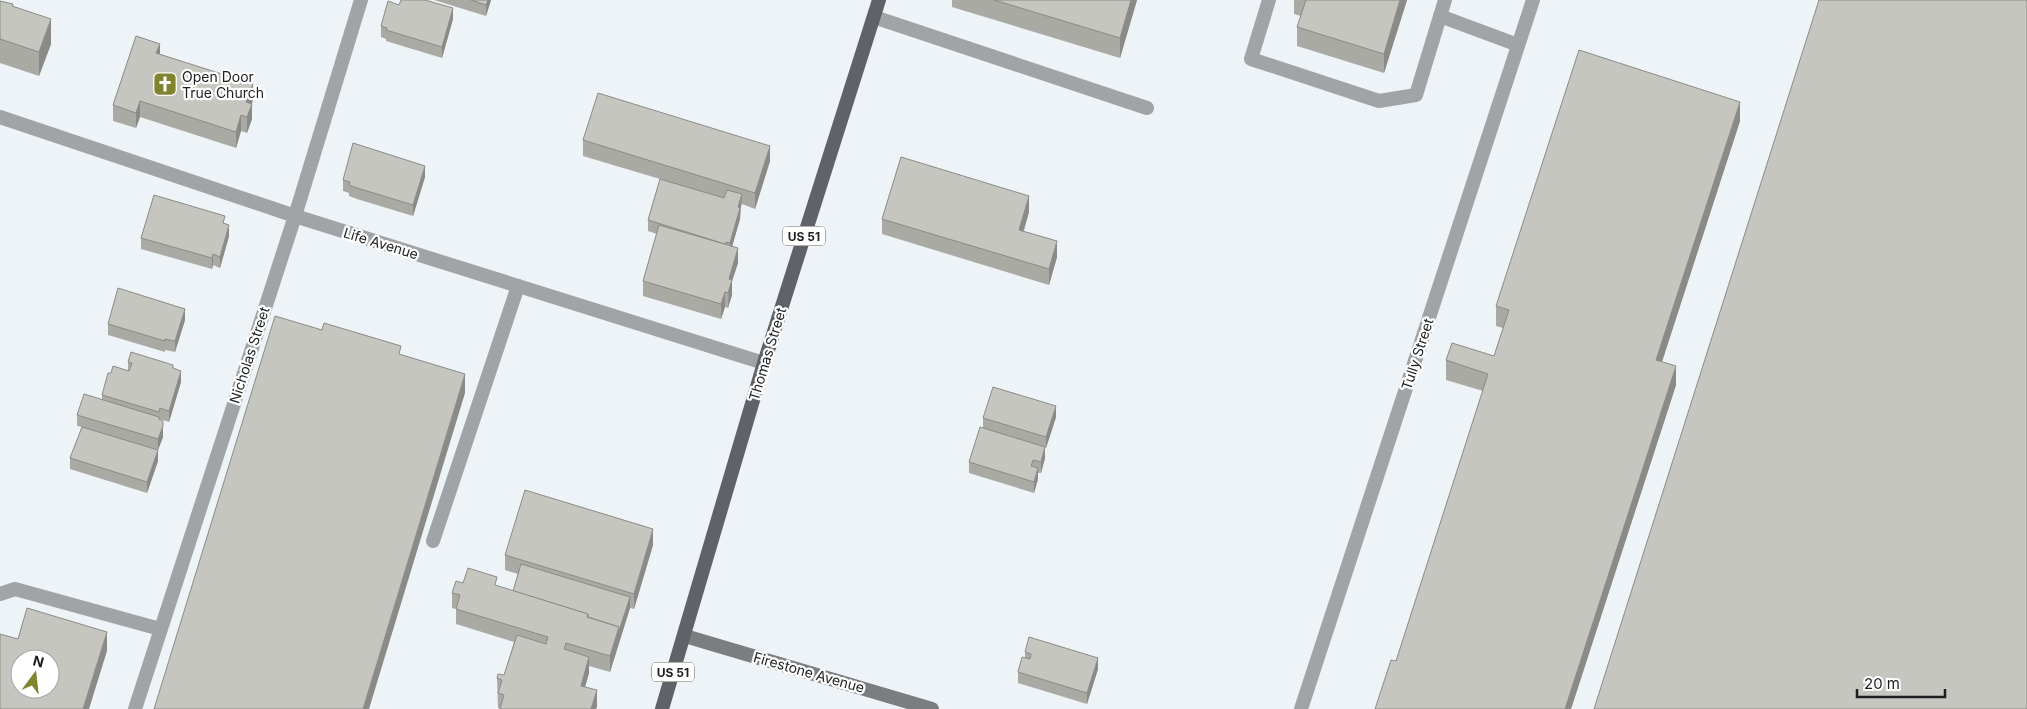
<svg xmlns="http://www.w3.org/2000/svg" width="2027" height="709" font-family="Inter,sans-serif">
<rect width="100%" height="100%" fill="#eef3f8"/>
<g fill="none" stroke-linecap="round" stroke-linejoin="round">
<!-- service -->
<g stroke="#a1a4a6" stroke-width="14">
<polyline points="1269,0 1251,59 1379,101 1416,95 1445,0"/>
<polyline points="1440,16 1518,45"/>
<polyline points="874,17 1147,108"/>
<polyline points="433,541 518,286"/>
<polyline points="0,594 15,589 160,629"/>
</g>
<!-- minor -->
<g stroke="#a1a4a6" stroke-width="14">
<polyline points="0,117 295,216 764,363"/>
<polyline points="135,709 295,216 361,0"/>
<polyline points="1301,709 1533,0"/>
</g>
<!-- secondary -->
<polyline stroke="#7b7e81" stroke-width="14" points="685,636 932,709"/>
<!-- primary -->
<polyline stroke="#5f6367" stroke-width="14" points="662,709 764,363 879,0"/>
</g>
<!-- wall -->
<g fill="#a9aaa4">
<polygon points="434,0 491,0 486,16"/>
<polygon points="952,0 1137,0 1120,58 952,7"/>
<polygon points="1294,0 1407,0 1384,73 1297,46 1297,27 1301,16 1294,14"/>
<polygon points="0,1 13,6 51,44 39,76 0,63"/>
<polygon points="453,19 442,58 386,41 386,39 381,37 381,26"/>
<polygon points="160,54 253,100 252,104 252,119 247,133 241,131 236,148 140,117 136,128 113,121 113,105"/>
<polygon points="1740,121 1662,362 1676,385 1571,709 1375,709 1396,661 1483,391 1446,380 1446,360 1494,356 1503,328 1496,326 1496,306"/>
<polygon points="583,140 770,161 755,209 742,204 740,209 740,219 732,246 738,263 732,281 732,295 728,308 725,307 721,319 643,296 643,281 657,234 648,231 648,220 660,179 583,156"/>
<polygon points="425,177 413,216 357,199 349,196 349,193 343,191 343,180"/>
<polygon points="1029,212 1024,231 1057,257 1049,285 882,234 882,219"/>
<polygon points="225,223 229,236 220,268 213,265 212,269 141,249 141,238"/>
<polygon points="185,320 175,352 165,350 165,352 108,335 108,324"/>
<polygon points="128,362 173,368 181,382 169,422 160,419 163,437 158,450 158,461 147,493 70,469 70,458 82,427 77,426 77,415 102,400 102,395 111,373 128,371"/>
<polygon points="1056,417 1046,448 1045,448 1045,458 1041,473 1038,473 1038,479 1034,493 969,473 969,462 983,429 983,418"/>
<polygon points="653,545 634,609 630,608 610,672 589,666 589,673 585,687 597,706 596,709 500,709 498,708 497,678 504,675 514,642 456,624 456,609 452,608 452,593 463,583 497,586 513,591 518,574 505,570 505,555"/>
<polygon points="1025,652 1098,669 1087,704 1018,683 1018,672 1025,658"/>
</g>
<!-- shaded-wall -->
<g fill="#8a8b86">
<polygon points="488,0 491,0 486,16 486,5"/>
<polygon points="1131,0 1137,0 1120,58 1120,38"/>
<polygon points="1400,0 1407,0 1384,73 1384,54"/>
<polygon points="453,8 453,19 442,58 442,47"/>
<polygon points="51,19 51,44 39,76 39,52"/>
<polygon points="160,44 160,59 156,53"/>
<polygon points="253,84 253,100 246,117 246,102"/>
<polygon points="140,101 140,117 136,128 136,113"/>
<polygon points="1740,102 1740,121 1656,380 1656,360"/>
<polygon points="252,104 252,119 247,133 247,117"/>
<polygon points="241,115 241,131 236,148 236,132"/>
<polygon points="770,146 770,161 755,209 755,193"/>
<polygon points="425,166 425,177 413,216 413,205"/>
<polygon points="742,194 740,219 730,254 730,243 738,207"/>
<polygon points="1029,196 1029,212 1019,245 1019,230"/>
<polygon points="229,225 229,236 220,268 220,257"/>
<polygon points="1057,241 1057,257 1049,285 1049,269"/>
<polygon points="738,248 738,263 732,281 732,295 728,308 729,279"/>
<polygon points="213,254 213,265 212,269 212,258"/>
<polygon points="725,292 725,307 721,319 721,304"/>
<polygon points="185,309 185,320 175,352 175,341"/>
<polygon points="1676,366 1676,385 1571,709 1565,709"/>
<polygon points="181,371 181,382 169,422 169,411"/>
<polygon points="465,374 465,393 369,709 363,709"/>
<polygon points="1056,406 1056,417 1046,448 1046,437"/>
<polygon points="163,426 163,437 158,450 158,461 147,493 147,482 158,450 158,439"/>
<polygon points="1045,447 1045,458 1041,473 1041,462"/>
<polygon points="1038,468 1038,479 1034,493 1034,482"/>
<polygon points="653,529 653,545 634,609 634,594"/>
<polygon points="630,597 630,608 610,672 610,656"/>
<polygon points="107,632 107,651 89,709 83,709"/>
<polygon points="589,657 589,673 581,701 581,686"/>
<polygon points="1098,658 1098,669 1087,704 1087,693"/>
<polygon points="597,690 597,706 596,709 591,709"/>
</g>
<!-- building -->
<g fill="#c5c6bf" stroke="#8a8b86" fill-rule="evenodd">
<polygon points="401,0 425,0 453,8 442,47 386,30 387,28 381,26 388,1 399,5"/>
<polygon points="471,0 488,0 486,5"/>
<polygon points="994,0 1131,0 1120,38"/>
<polygon points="1306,0 1400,0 1384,54 1297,27"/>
<polygon points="1819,0 2027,0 2027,709 1594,709"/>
<polygon points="0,1 13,4 12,6 51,19 39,52 0,39"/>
<polygon points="136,36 160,44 156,53 253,84 246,102 252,104 247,117 241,115 236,132 140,101 136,113 113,105"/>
<polygon points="1579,50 1740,102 1656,360 1676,366 1565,709 1375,709 1391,660 1396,661 1488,374 1446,360 1452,343 1494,356 1509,310 1496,306"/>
<polygon points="598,93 770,146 755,193 583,140"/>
<polygon points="353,143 425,166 413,205 357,188 349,185 350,182 343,180"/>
<polygon points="901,157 1029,196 1019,230 1057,241 1049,269 882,219"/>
<polygon points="660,179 724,198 727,190 742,194 738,207 740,208 730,243 726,242 725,244 648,220"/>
<polygon points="154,195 225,216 223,223 229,225 220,257 213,254 212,258 141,238"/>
<polygon points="659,225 738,248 729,279 732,280 728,293 725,292 721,304 643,281"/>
<polygon points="118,288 185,309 175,341 165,339 165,341 108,324"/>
<polygon points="275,316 322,330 324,323 401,346 399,354 465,374 363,709 154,709"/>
<polygon points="131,352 173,365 173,368 181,371 169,411 160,408 159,412 102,395 108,373 111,373 113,366 129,371 132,363 128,362"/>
<polygon points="993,387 1056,406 1046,437 983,418"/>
<polygon points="84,394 159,417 159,419 163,421 163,426 158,439 77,415"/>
<polygon points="82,427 158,450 147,482 70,458"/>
<polygon points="980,427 1045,447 1041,462 1033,460 1031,466 1038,468 1034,482 969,462"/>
<polygon points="525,490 653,529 634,594 505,555"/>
<polygon points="521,564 630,597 619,631 619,627 588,617 588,614 513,591"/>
<polygon points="468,568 497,577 495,585 588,614 587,617 619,627 610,656 566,643 564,649 589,657 581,686 597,690 591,709 500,709 504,695 498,693 502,680 497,678 498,674 504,675 517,635 546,644 548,637 456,609 460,595 452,593 456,581 463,583"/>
<path d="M 27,608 L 107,632 L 83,709 L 0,709 L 0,634 L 18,639 ZM 20,659 L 50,659 L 50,689 L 20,689 Z"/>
<polygon points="1029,637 1098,658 1087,693 1018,672 1022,657 1030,659 1031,654 1025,652"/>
</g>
<!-- icons -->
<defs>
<g id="church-square" transform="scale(1.25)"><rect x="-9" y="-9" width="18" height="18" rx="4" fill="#81842f" stroke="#fff"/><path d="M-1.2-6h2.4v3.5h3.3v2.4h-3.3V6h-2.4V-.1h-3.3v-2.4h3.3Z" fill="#fff"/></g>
</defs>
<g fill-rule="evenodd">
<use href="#church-square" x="165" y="84"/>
</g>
<g text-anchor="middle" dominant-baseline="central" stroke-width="4.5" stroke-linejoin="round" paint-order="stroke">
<!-- shield labels -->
<g fill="#fff" stroke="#606262" stroke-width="1">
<rect x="783" y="226.5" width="42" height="19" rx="4"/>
<rect x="652" y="662.5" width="42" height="19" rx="4"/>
</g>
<g font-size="12" font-weight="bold" fill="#1c1e1f">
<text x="804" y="236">US 51</text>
<text x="673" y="672">US 51</text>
</g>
<!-- poi labels -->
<g font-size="14" fill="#1c1e1f" stroke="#fff" text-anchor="start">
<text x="182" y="76">Open Door<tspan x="182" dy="16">True Church</tspan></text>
</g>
<!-- street labels -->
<g font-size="14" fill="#1c1e1f" stroke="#fff">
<text transform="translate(381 243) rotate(17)">Life Avenue</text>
<text transform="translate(767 354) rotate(-73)">Thomas Street</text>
<text transform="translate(1417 354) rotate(-72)">Tully Street</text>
<text transform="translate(249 355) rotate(-72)">Nicholas Street</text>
<text transform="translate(809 672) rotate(16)">Firestone Avenue</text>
</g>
</g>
<!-- north arrow -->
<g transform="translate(35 674) rotate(15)"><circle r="24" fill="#ffffff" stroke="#a4a5a5"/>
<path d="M0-4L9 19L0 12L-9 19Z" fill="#81842f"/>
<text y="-8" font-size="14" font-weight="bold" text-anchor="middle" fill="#1c1e1f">N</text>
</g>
<!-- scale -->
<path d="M1857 689v8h88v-8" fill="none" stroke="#1c1e1f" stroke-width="2.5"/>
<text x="1864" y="689" font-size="15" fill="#1c1e1f" stroke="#ffffff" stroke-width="4" paint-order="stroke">20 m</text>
</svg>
